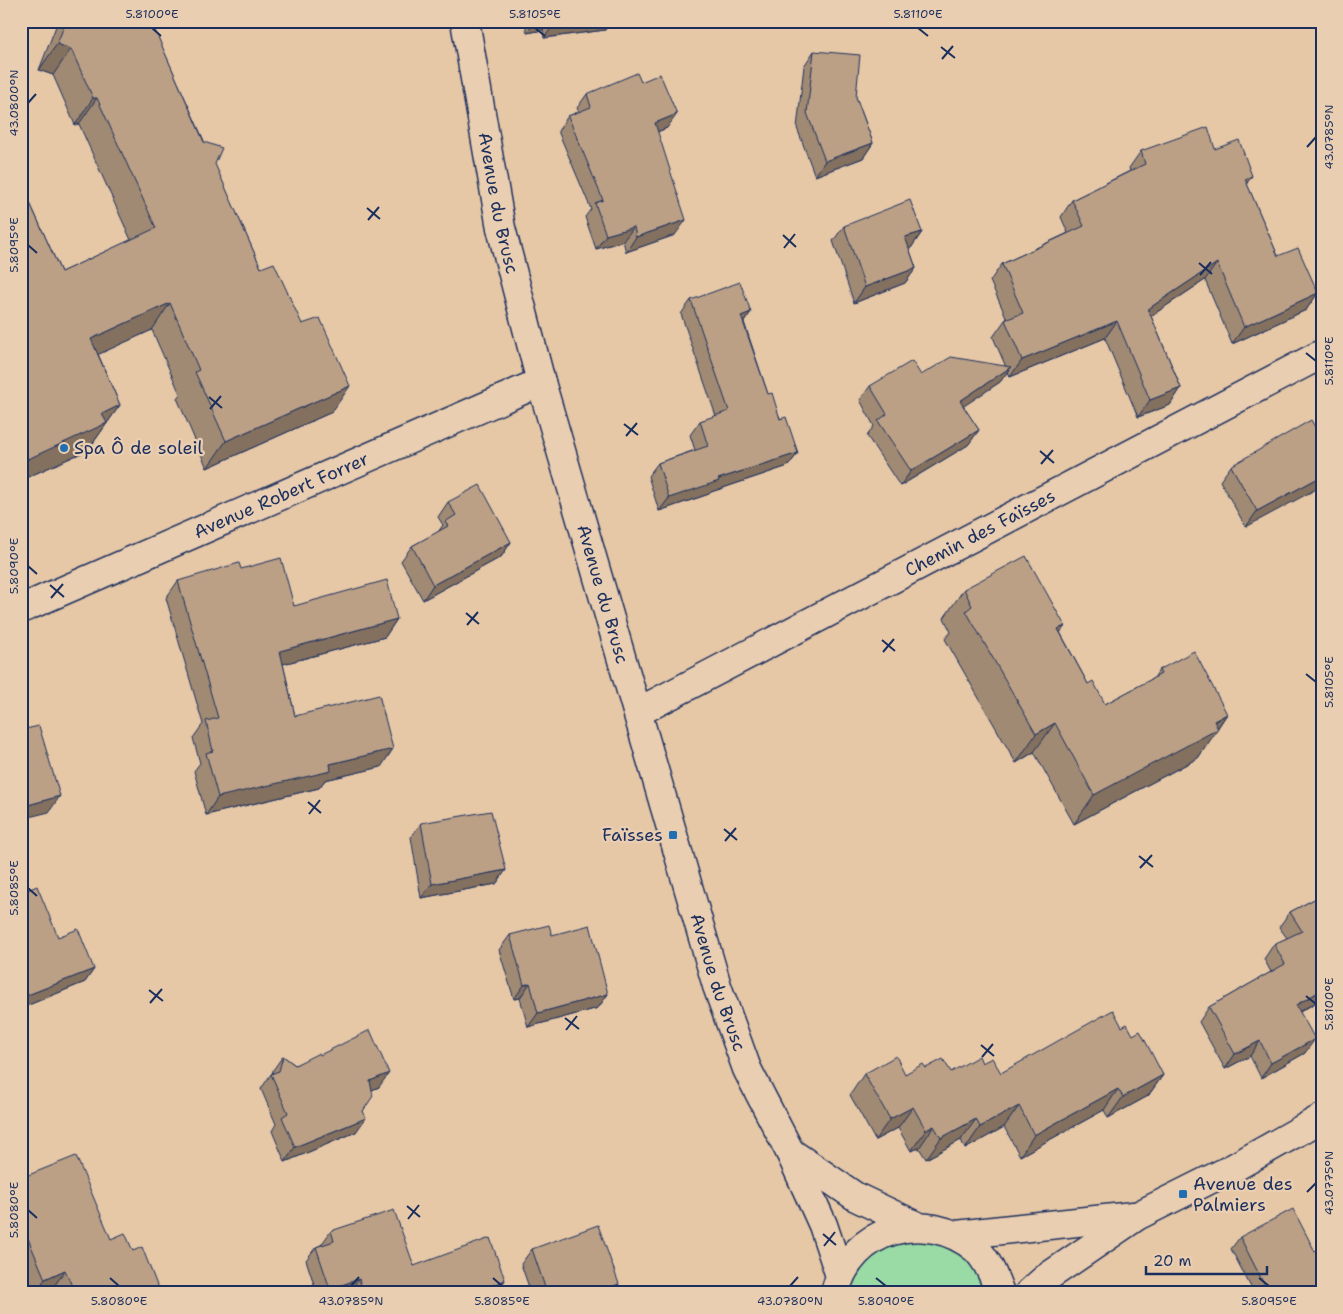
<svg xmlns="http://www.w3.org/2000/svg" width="1343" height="1314" font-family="'Shantell Sans',sans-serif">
<rect width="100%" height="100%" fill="#e6c8a7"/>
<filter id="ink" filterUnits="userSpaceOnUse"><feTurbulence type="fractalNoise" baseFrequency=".02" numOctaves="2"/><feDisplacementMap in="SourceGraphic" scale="10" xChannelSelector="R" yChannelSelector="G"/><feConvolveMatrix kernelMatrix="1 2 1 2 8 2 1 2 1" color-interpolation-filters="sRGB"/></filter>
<g filter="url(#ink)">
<!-- grass -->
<polygon fill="#9adaa4" stroke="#5a8481" points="937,1229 1000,1293 835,1293 853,1255"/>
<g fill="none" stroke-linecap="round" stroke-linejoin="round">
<!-- minor casing -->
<g stroke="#1b2f5e" stroke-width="31">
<g id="minor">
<path id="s1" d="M 465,21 L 501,228 L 541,382 L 717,986 L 747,1069 L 790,1152 L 823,1225 L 840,1276"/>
<path id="s2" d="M 21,609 L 541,382"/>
<path id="s3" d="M 638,712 L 1322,354"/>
<polyline points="790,1152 856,1197 917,1226"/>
</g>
</g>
<!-- major casing -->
<g stroke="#1b2f5e" stroke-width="31">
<g id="major">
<polyline points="956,1235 1133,1216"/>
<path d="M 835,1293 C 850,1228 926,1207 976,1249 C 988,1261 994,1277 1000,1293"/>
<polyline points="1029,1293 1046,1278 1137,1216 1235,1167 1322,1118"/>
</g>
</g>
<!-- minor -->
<use href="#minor" stroke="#eaceb1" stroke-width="28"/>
<!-- major -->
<use href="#major" stroke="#eaceb1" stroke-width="28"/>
</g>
<!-- wall -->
<g fill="#a18a73" stroke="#1b2f5e">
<polygon points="58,21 171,21 154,29 261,268 332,412 207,468 177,398 180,394 152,330 98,354 120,405 88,450 21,480 21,183 61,272 131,240 79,124 75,125 53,75 39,70"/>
<polygon points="525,21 611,21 605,30 544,38 543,30 527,33"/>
<polygon points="814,51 856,97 873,143 863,158 815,176 797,128 804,66"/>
<polygon points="641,82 667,128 657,132 675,235 626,252 623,241 596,249 585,217 591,209 558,131 568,116 579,112 577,108 587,94"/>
<polygon points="1215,149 1247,184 1278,256 1318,293 1306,310 1232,344 1205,280 1151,316 1181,388 1170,405 1138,417 1105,338 1010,377 1008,371 1000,382 963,406 979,430 968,445 900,486 867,436 874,426 860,400 870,386 921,375 1006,367 993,337 1005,320 1007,319 990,281 1002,264 1068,233 1061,217 1072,200 1130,171 1129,168 1141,151"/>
<polygon points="844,226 922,232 911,248 909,248 916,268 905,283 854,303 833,241"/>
<polygon points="691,300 751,312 744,322 768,394 798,453 788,466 711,492 709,494 659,511 648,476 658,463 695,450 690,435 700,421 716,416 681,314"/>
<polygon points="1322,439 1246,527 1220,481 1231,466"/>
<polygon points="448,502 511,542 501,557 423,600 401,561 412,546 438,532 443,525 438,517"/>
<polygon points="178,581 294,606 397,619 385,637 283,664 295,716 381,767 325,780 319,788 206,815 194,771 200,763 193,738 203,724 166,598"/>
<polygon points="964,589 1065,626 1060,632 1088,684 1105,704 1154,678 1159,670 1227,714 1198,758 1074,824 1034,752 1016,763 945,639 951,632 944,618"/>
<polygon points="421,823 506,870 496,884 421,898 411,837"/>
<polygon points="21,893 58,937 94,969 85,982 21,1008"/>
<polygon points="1322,895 1322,999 1300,1012 1305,1053 1261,1078 1250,1056 1225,1069 1199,1022 1209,1007 1271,972 1264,959 1274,944 1287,938 1279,927 1290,912"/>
<polygon points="510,935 552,935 608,994 598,1008 528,1027 520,998 514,999 499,950"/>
<polygon points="1122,1027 1133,1035 1163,1075 1148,1096 1108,1118 1104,1110 1020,1156 1004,1127 965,1149 961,1140 926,1159 919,1148 911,1151 898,1128 875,1140 850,1095 864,1074 905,1074 926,1068 951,1072 982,1063 1001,1073"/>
<polygon points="320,1055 379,1087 372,1090 363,1111 356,1132 285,1162 272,1131 276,1124 261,1089 271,1074 272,1074 273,1070 283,1056 295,1065"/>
<polygon points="21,1178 111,1239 133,1251 160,1293 58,1293 55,1285 36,1293 34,1293 21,1262"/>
<polygon points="331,1231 414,1266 505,1280 496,1293 317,1293 306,1260 316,1247 321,1245"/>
<polygon points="1240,1237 1322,1293 1254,1293 1231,1249"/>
<polygon points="532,1249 619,1284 612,1293 531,1293 521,1264"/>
</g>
<!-- shaded-wall -->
<g fill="#83705e" stroke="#1b2f5e">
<polygon points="155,21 171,21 147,32"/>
<polygon points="535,21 550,21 543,30 527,33"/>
<polygon points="567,21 611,21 605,30 544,38 555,23"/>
<polygon points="57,44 71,49 53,75 39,70"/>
<polygon points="93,98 97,98 79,124 75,125"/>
<polygon points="677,114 667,128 644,137 655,123"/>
<polygon points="873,143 863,158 815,176 825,161"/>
<polygon points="1252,176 1240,193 1245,179"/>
<polygon points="686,220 675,235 626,252 636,237"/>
<polygon points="634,227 623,241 596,249 606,235"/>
<polygon points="922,232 911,248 894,253 905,237"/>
<polygon points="1217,263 1205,280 1136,326 1148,309"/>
<polygon points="916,268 905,283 854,303 865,287"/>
<polygon points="1318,293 1306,310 1232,344 1244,327"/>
<polygon points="170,303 152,330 73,366 91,339"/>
<polygon points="751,312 741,326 741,316"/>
<polygon points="1117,321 1105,338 1010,377 1022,360"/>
<polygon points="1011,367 1000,382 949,416 960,401"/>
<polygon points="350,386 332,412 207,468 226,441"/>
<polygon points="1181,388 1170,405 1138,417 1150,400"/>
<polygon points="120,405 88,450 21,480 21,468 28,459 102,414"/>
<polygon points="979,430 968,445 900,486 911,471"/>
<polygon points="798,453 788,466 711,492 709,494 659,511 669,498 718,479"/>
<polygon points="1322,476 1322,486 1246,527 1257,511"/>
<polygon points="511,542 501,557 423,600 433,585"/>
<polygon points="397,619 385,637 268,668 280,651"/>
<polygon points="1065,626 1045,654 1058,629"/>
<polygon points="1227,714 1216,730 1218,729 1198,758 1074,824 1094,795"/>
<polygon points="1055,723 1034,752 1016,763 1036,734"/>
<polygon points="393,749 381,767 325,780 319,788 206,815 218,797 330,764"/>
<polygon points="60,796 49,812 21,819 21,807"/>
<polygon points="506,870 496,884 421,898 432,884"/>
<polygon points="94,969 85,982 21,1008 21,1001 25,996"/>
<polygon points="530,983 520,998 514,999 524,985"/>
<polygon points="1322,990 1322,999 1286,1019 1296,1005"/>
<polygon points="608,994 598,1008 528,1027 538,1013"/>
<polygon points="1315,1039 1305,1053 1261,1078 1271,1063"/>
<polygon points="1260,1041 1250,1056 1225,1069 1235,1054"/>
<polygon points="389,1073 379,1087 360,1095 370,1081"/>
<polygon points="1163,1075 1148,1096 1108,1118 1123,1097"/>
<polygon points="1118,1089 1104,1110 1020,1156 1034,1135"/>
<polygon points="1019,1106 1004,1127 965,1149 980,1127"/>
<polygon points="913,1107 898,1128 875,1140 890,1119"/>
<polygon points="366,1118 356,1132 285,1162 295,1147"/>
<polygon points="976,1119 961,1140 926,1159 941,1138"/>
<polygon points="934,1126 919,1148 911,1151 926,1130"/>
<polygon points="65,1270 55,1285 35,1293 45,1279"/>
<polygon points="359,1279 349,1292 328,1293 330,1289"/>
<polygon points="505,1280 496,1293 473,1293"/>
<polygon points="619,1284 612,1293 594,1293"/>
</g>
<!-- building -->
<g fill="#bba086" stroke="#1b2f5e">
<polygon points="66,21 151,21 204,142 222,148 215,164 261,268 274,263 302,324 320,318 350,386 226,441 195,372 199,370 170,303 91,339 120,405 102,414 107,423 28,459 21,446 21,183 61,272 156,228 97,98 93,98 71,49 57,44"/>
<polygon points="555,21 567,21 555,23"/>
<polygon points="814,51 860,55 856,97 873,143 825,161 807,113"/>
<polygon points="637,73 641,82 660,74 677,114 655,123 686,220 636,237 634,227 606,235 595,203 603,200 568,116 591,107 587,94"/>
<polygon points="1208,127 1215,149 1239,140 1252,176 1245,179 1278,256 1298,248 1318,293 1244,327 1217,263 1148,309 1181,388 1150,400 1117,321 1022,360 1005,320 1023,313 1002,264 1084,226 1072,200 1145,164 1141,151"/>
<polygon points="910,200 922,232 905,237 916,268 865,287 844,226"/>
<polygon points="740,282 751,312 741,316 768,394 772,393 780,419 786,417 798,453 718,479 719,481 669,498 658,463 708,446 700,421 729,411 691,300"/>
<polygon points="951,357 1011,367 960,401 979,430 911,471 878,421 887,414 870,386 912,361 921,375"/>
<polygon points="1311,420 1322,439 1322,476 1257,511 1231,466"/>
<polygon points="480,485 511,542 433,585 412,546 448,526 445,522 456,515 448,502"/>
<polygon points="1026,556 1065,626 1058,629 1088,684 1093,681 1105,704 1161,674 1159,670 1194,651 1227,714 1214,721 1218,729 1094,795 1055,723 1036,734 966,611 972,606 964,589"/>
<polygon points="281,558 294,606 387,580 397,619 280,651 295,716 379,695 393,749 330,764 331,771 218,797 206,753 213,751 206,721 218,718 178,581 239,563 241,569"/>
<polygon points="39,726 60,796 21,807 21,730"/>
<polygon points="491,811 506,870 432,884 421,823"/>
<polygon points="37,886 58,937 78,929 94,969 25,996 21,989 21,893"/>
<polygon points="1322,895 1322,990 1296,1005 1315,1039 1271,1063 1260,1041 1235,1054 1209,1007 1285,964 1274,944 1302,931 1290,912"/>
<polygon points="549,925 552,935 590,925 608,994 538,1013 530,983 524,985 510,935"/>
<polygon points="1113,1010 1122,1027 1127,1024 1133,1035 1140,1031 1163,1075 1123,1097 1118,1089 1034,1135 1019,1106 980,1127 976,1119 941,1138 934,1126 926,1130 913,1107 890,1119 864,1074 896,1056 905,1074 923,1064 926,1068 943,1059 951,1072 979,1056 982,1063 992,1058 1001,1073"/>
<polygon points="370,1030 389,1073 370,1081 373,1096 363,1111 366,1118 295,1147 282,1117 288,1113 271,1074 279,1071 283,1056 295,1065 319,1053 320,1055"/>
<polygon points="76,1156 111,1239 125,1233 133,1251 142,1247 160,1293 75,1293 65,1270 45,1279 21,1222 21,1178"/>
<polygon points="1293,1209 1322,1265 1322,1293 1258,1293 1266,1288 1240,1237"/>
<polygon points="394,1210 414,1266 490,1238 505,1280 473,1293 363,1293 359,1279 330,1289 316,1247 334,1241 331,1231"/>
<polygon points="598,1225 619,1284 594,1293 547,1293 532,1249"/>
</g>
</g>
<!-- ticks -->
<path fill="none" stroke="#1b2f5e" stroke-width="2" d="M 152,28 L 161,36M 535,28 L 545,36M 918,28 L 928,36M 941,47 L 955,58M 942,59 L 953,46M 28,103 L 36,94M 1307,147 L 1316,137M 367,208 L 380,219M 368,220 L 379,207M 783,235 L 796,247M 28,245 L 37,253M 784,248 L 795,234M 1199,263 L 1212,274M 1200,275 L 1211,262M 1306,353 L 1316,361M 209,397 L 222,408M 210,409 L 221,396M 624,424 L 638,435M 626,436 L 637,423M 1040,451 L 1054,463M 1041,464 L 1053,450M 28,566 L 37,574M 50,585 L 64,597M 51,598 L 63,584M 466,613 L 479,624M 467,625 L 478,612M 882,640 L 895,651M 883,652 L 894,639M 1306,674 L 1316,682M 308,802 L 321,813M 309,814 L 320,800M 724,829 L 737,840M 725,841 L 736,828M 1139,856 L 1153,867M 1140,868 L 1152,855M 28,888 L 37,896M 149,990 L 163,1001M 1306,996 L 1316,1004M 150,1003 L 162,989M 565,1018 L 579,1029M 566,1030 L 577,1016M 981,1045 L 994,1056M 982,1057 L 993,1044M 1307,1192 L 1316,1183M 407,1206 L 420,1217M 28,1210 L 37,1218M 408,1219 L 419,1205M 823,1234 L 836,1245M 824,1246 L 835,1232M 110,1278 L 119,1286M 493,1278 L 502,1286M 876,1278 L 886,1286M 1259,1278 L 1269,1286M 351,1286 L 359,1277M 790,1286 L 798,1277"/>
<!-- markers -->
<g fill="#1f6fb2" stroke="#eaceb1" stroke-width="2">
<circle cx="64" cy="448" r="5"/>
<rect x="668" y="830" width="10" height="10" rx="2.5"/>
<rect x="1178" y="1189" width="10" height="10" rx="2.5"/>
</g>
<g text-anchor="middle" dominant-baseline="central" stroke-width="4.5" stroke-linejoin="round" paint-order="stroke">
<!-- street labels -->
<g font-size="18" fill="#1b2f5e" stroke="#eaceb1">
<text stroke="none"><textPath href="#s1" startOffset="185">Avenue du Brusc</textPath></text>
<text stroke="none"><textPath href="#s2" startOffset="284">Avenue Robert Forrer</textPath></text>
<text stroke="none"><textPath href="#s3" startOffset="386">Chemin des Faïsses</textPath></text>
<text stroke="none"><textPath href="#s1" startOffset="590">Avenue du Brusc</textPath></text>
<text stroke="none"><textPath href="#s1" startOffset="995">Avenue du Brusc</textPath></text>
</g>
<!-- poi labels -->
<g font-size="18" fill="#1b2f5e" stroke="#eaceb1" text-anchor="start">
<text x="74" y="448">Spa Ô de soleil</text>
<text x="663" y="835" text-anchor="end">Faïsses</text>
<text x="1193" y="1184">Avenue des<tspan x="1193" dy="21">Palmiers</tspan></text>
</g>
</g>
<!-- margin -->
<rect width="1343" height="1314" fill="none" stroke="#eaceb1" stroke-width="55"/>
<!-- scale -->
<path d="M1146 1266v8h121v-8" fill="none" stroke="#1b2f5e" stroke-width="2.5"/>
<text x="1153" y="1266" font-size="15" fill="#1b2f5e" stroke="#eaceb1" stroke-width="4" paint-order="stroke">20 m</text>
<rect x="28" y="28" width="1288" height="1258" fill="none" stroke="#1b2f5e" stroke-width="2"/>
<g font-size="12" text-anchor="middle" fill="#1b2f5e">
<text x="152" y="18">5.8100°E</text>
<text x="535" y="18">5.8105°E</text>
<text x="918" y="18">5.8110°E</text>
<text transform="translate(14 103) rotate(-90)" y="4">43.0800°N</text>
<text transform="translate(1329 137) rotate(-90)" y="4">43.0785°N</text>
<text transform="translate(14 245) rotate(-90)" y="4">5.8095°E</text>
<text transform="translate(1329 361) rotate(-90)" y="4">5.8110°E</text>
<text transform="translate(14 566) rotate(-90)" y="4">5.8090°E</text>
<text transform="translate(1329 682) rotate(-90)" y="4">5.8105°E</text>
<text transform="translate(14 888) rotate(-90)" y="4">5.8085°E</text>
<text transform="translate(1329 1004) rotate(-90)" y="4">5.8100°E</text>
<text transform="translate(1329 1183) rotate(-90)" y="4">43.0775°N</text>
<text transform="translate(14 1210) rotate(-90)" y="4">5.8080°E</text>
<text x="119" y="1305">5.8080°E</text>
<text x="351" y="1305">43.0785°N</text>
<text x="502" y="1305">5.8085°E</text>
<text x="790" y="1305">43.0780°N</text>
<text x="886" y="1305">5.8090°E</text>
<text x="1269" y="1305">5.8095°E</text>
</g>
</svg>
